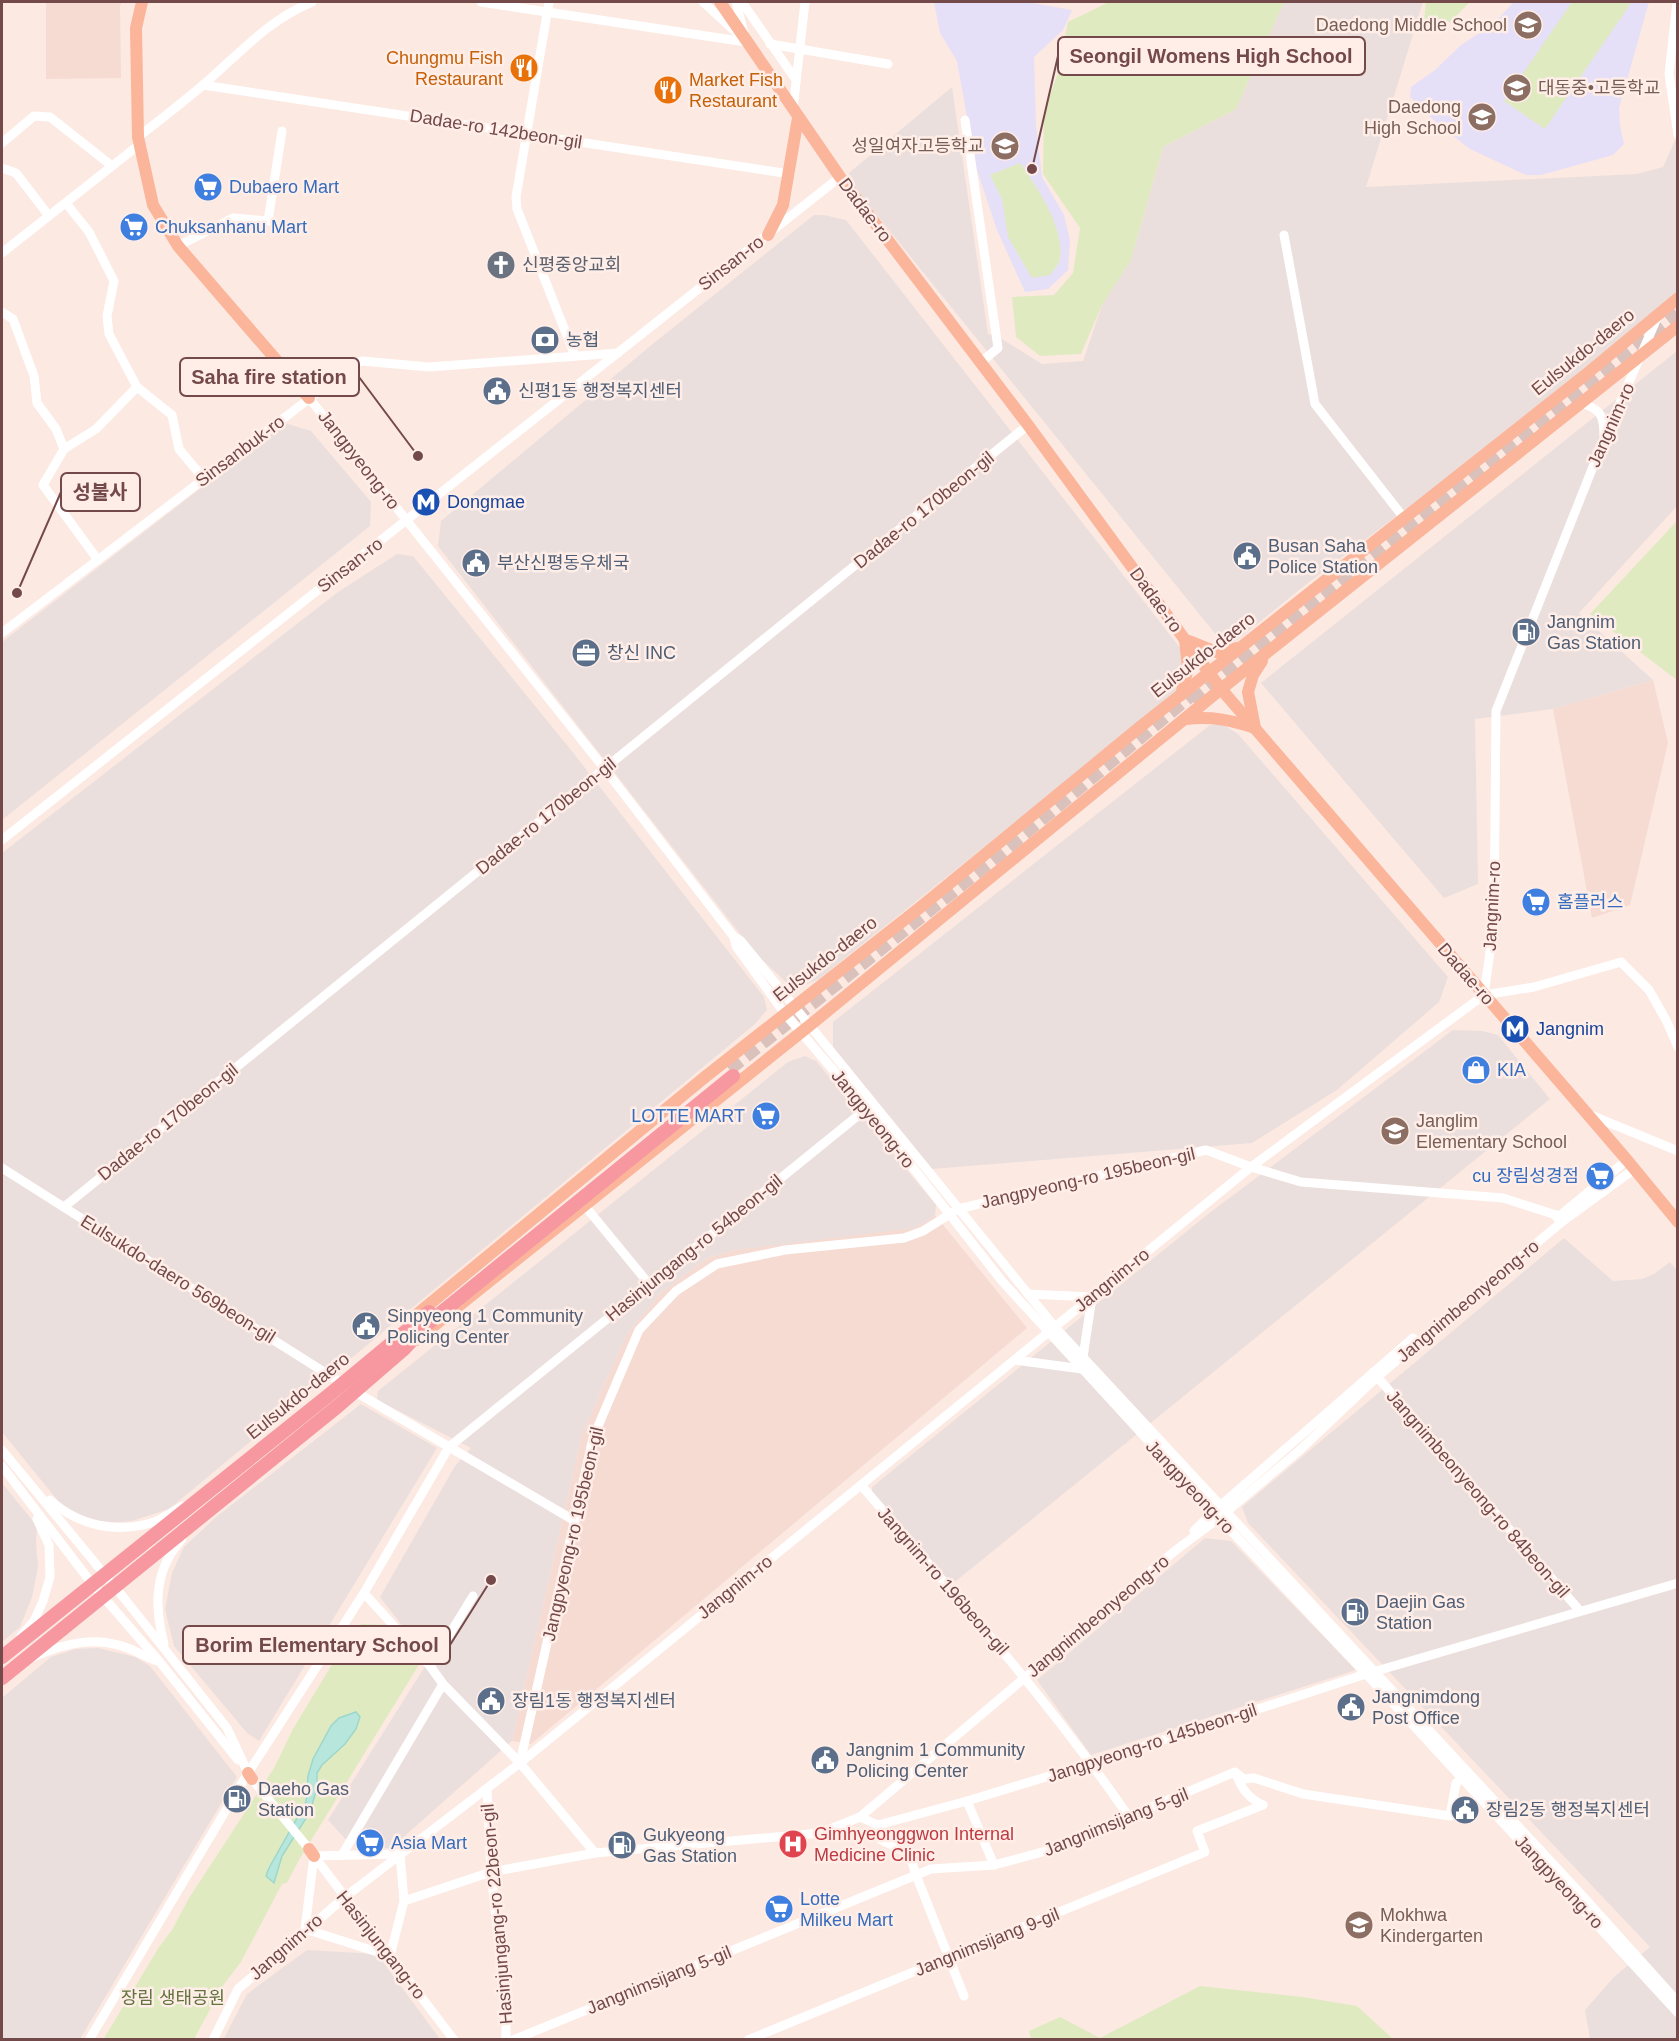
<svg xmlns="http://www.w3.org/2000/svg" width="1679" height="2041" font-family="Helvetica,'Noto Sans KR',sans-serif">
<rect width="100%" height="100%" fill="#fce9e2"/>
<!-- residential -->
<g fill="#f6dbd3">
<polygon points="46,2 122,2 120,6 121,78 46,79"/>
<polygon points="1653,680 1668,743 1630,905 1592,918 1553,709"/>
<polygon points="935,1215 1027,1328 531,1744 512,1741 582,1434 627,1334 661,1293 707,1258 735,1250 928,1221"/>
</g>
<!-- industrial -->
<g fill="#ebdfdd">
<polygon points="1284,2 1423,2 1366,187 1637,174 1663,167 1677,136 1677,291 1608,350 1419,499 1304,586 1230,646 1225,646 847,178 850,172 952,87 988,334 997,336 1042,364 1083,361 1102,305 1131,260 1163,147 1236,109"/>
<polygon points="814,215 824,215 846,220 1181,649 1183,659 1181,684 1168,700 819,979 805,985 795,986 789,985 755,953 438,546 441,521 649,347"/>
<polygon points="1677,351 1677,506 1579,613 1653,680 1553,709 1475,719 1478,884 1444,898 1261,683"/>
<polygon points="285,423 311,431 371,502 370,526 2,820 2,642"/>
<polygon points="397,554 413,556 571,750 764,997 767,1010 755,1024 169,1509 132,1521 103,1523 81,1517 63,1507 2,1432 2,853 338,592"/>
<polygon points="1210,725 1224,725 1238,734 1448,977 1439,1002 1337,1090 1252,1143 932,1169 833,1047 833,1022"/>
<polygon points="1453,1030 1482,1031 1498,1035 1550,1099 951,1585 872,1492 872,1487 1208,1214"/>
<polygon points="805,1056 816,1061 936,1205 935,1215 928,1221 914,1228 735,1250 707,1258 661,1293 627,1334 582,1434 512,1741 390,1849 358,1841 347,1841 328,1820 429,1660 380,1597 455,1466 471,1448 377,1400 378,1391 788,1062"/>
<polygon points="1564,1238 1613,1281 1642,1279 1654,1274 1670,1262 1678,1272 1677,2039 1590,2039 1585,2010 1614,1977 1650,1947 1248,1523 1242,1507"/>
<polygon points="361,1404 437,1448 259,1741 248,1734 174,1646 165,1609 172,1573 184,1547 216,1517"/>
<polygon points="2,1483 37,1526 36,1543 38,1567 32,1597 20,1627 2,1642"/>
<polygon points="1205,1538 1231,1541 1356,1670 1091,1755 1037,1680"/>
<polygon points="98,1648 135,1657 150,1666 237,1777 80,2039 2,2039 2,1698 51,1657 76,1649"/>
<polygon points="307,1950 377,1954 440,2039 223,2040 247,1994"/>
</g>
<!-- education -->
<g fill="#e6dff8">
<polygon points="934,2 1027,2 1072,10 1063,30 1034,57 1036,125 1042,177 1064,215 1070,240 1068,270 1048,289 1025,292 997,230 976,167 957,61 940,33"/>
<polygon points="1514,2 1649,2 1619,108 1620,126 1624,144 1613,155 1541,175 1526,175 1470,149 1438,124 1410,97 1411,87 1435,70 1461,45 1493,24"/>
</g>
<!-- green -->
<g fill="#e0eac1">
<polygon points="1109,2 1284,2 1236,109 1163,147 1131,260 1102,305 1081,354 1040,356 1016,337 1012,297 1054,295 1073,273 1080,228 1043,174 1044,113 1058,73 1068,22"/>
<polygon points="1426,2 1470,2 1450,22 1424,20"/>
<polygon points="1572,2 1631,3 1545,129 1504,101"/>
<path d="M 1020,163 C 1037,187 1065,228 1060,259 C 1059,264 1054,270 1050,275 L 1032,278 L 1008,237 L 1002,199 L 990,175 Z"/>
<polygon points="1677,521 1677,680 1590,614"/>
<polygon points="362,1624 391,1625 420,1663 299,1860 287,1883 282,1884 241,1962 224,1984 194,2039 103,2040 159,1947 172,1930 189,1898 274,1768 293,1729 343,1646 355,1628"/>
<polygon points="1200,1986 1303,1997 1357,2006 1393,2039 1031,2039 1029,2031 1060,2017 1100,2038"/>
</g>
<!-- water -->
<polygon fill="#b7e6dc" stroke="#9dd7cc" stroke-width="1.5" points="356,1712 360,1717 356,1729 345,1744 322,1765 317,1773 317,1788 310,1812 282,1856 274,1883 266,1876 269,1868 306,1802 308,1776 313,1759 331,1726 339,1718"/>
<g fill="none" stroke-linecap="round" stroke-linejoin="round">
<!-- highway-tunnel -->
<g stroke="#dac1bc" stroke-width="14" stroke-dasharray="14 7" stroke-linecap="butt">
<polyline points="1193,702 1381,549 1678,314"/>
<polyline points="729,1069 992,860 1198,689"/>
</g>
<!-- minor -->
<g stroke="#fff" stroke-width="9">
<polyline points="481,2 746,42"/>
<polyline points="549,2 516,197 517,209 575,356"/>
<polyline points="703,2 738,34"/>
<polyline points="736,2 744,33"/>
<polyline points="742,2 796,80"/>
<polyline points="1677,2 1669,74 1678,135"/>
<polyline points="770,44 888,64"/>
<polyline points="203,85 790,174"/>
<polyline points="793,109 805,2"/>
<polyline points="965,120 998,348 980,363"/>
<path d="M 138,137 C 160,120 182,103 203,85 C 238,55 268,20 312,2"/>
<polyline points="2,143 34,116 50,117 112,166"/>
<polyline points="2,168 16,173 49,216"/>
<polyline points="66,203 89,232 114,281 107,316 109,334 137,387 172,415 179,449 204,479"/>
<polyline points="1284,235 1315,404 1404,518"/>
<polyline points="178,246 233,218 268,221 282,131"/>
<polyline points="2,253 140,144"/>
<polyline points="2,312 13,319 34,376 37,403 56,429 64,449"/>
<polyline points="309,398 604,768 734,937 736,946 785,1014 866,1108 1002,1281 1219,1518 1366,1674 1678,2013"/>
<path d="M 1581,403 C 1601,409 1604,416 1604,436"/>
<polyline points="98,560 43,485 64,449 96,429 137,387"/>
<polyline points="2,633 356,363 362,361 429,367 618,353"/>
<polyline points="2,840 840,177"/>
<polyline points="734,937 741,941 1055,1327 1580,1893 1678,2002"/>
<polyline points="1484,995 1534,987 1621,962 1649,990 1666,1020 1678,1047"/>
<polyline points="1588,1114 1678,1151"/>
<polyline points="2,1168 354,1391 575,1521"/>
<polyline points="585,1206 649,1284"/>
<polyline points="64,1207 1028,425"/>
<polyline points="1557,1218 1627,1160"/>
<polyline points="1028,1294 1092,1297 1083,1357"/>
<polyline points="1015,1360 1082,1369"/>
<polyline points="1373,1372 1580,1611"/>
<polyline points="2,1450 124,1598 227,1728 248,1773"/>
<polyline points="2,1466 93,1585 159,1661 238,1760"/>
<path d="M 861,1485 C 953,1593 1048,1699 1129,1817"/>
<path d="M 50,1500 C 79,1526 117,1534 154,1522 C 164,1518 173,1511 183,1506"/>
<polyline points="1194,1531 1213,1512 1413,1338"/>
<polyline points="364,1593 430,1666 473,1596"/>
<polyline points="21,1636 34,1621 43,1601 50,1577 49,1545 37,1519"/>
<path d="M 164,1644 C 154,1605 154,1570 182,1539"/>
<path d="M 34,1657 C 60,1645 90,1637 118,1645 C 132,1648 144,1657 158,1661"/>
<polyline points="430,1666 443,1684 520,1763 595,1853 820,1833 860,1817 1176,1550 1219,1518 1300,1450 1377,1377 1563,1221 1633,1170"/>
<polyline points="520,1763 593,1438 639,1330 676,1291 717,1264 785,1250 904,1238 923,1231 958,1209 1206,1150 1251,1167 1301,1182 1503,1198 1559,1216"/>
<path d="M 1236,1774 C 1242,1789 1248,1798 1263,1805"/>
<polyline points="252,1779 309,1849"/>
<polyline points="487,1788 491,1872 506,2013 506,2040"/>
<polyline points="967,1801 994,1865"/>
<polyline points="860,1817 878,1825 967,1801 1092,1763 1366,1674 1678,1583"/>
<polyline points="878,1825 881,1840 909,1853 916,1875 964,1996"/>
<polygon points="400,1854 404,1901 390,1956 305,1929 314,1856"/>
<polyline points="342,1855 443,1684"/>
<polyline points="314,1856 454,2040"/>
<polyline points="404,1901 491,1872 595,1853"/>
<polyline points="89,2040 248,1773 364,1593 449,1447 871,1105"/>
<polyline points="213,2040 238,1989 345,1897 520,1763 1251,1167 1484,995 1494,923 1496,711 1604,439 1658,316"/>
<polyline points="513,2040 931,1869 994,1865 1046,1851 1235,1772 1244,1779 1254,1778 1303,1794 1450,1816 1456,1783 1467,1774"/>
<polyline points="748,2040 1205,1852 1197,1831 1263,1805"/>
</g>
<!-- major -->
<g stroke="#fbb59a" stroke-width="12">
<polyline points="142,2 136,28 138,137 153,205 178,246 309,398"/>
<polyline points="720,2 840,177 1028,425 1221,689 1627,1160 1678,1222"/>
<polyline points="768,235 783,205 798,118"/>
<polyline points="1189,641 1219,653 1237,648"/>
<polyline points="1181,695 1188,668 1185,640"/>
<path d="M 1186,719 C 1211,716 1231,720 1255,728 L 1248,692 L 1253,675 L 1262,661"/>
<polyline points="415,1316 705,1077 922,906 1140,727 1584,376 1678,298"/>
<polyline points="416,1340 809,1026 1221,689 1678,326"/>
<polyline points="248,1773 252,1779"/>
<polyline points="309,1849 314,1856"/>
</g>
<!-- highway -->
<g stroke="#f798a1" stroke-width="14">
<polyline points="2,1657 329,1395 429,1312"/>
<polyline points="2,1678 338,1406 404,1349 426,1325 733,1076"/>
</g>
</g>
<!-- icons -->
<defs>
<g id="school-disc" transform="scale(1.5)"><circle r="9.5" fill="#8d6e63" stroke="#ffeee8"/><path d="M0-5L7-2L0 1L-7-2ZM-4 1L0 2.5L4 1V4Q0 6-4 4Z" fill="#fff"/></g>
<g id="restaurant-disc" transform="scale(1.5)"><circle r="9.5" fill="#e8710a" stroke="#ffeee8"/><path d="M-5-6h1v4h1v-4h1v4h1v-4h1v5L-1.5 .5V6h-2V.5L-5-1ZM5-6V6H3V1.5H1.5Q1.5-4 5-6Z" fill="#fff"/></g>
<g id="supermarket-disc" transform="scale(1.5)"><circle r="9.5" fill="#3f7fe0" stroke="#ffeee8"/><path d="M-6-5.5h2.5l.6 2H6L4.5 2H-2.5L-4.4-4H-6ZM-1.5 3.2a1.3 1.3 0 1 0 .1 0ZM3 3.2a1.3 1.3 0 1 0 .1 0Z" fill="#fff"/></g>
<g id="church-disc" transform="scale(1.5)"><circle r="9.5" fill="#6b7280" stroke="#ffeee8"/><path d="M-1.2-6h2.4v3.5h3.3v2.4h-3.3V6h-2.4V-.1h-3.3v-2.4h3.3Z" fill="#fff"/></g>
<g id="bank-disc" transform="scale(1.5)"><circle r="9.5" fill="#5c6f8a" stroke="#ffeee8"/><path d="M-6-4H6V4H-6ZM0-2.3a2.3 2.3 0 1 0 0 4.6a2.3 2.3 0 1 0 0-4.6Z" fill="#fff"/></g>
<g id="civic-disc" transform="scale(1.5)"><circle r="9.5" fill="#5c6f8a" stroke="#ffeee8"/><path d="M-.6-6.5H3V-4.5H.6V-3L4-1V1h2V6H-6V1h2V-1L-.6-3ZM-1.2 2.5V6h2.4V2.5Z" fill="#fff"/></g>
<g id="metro-disc" transform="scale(1.5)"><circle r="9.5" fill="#1a4fb4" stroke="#ffeee8"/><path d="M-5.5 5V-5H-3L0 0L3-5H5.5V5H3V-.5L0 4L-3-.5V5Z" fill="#fff"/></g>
<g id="fuel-disc" transform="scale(1.5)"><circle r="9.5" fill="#5c6f8a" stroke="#ffeee8"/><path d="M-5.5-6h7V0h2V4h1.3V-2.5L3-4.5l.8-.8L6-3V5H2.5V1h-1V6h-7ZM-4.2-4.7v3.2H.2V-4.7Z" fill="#fff"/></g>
<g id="office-disc" transform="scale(1.5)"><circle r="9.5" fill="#5c6f8a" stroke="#ffeee8"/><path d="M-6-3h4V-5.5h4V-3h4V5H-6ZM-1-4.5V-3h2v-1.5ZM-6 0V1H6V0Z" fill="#fff"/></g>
<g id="shop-disc" transform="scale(1.5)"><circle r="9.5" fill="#3f7fe0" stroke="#ffeee8"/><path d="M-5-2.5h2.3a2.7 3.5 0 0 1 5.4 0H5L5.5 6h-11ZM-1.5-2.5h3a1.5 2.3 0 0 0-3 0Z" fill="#fff"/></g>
<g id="hospital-disc" transform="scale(1.5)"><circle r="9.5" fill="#e0444e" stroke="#ffeee8"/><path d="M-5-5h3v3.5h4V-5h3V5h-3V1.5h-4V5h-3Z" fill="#fff"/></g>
</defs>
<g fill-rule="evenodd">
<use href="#school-disc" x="1528" y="25"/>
<use href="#restaurant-disc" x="524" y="68"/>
<use href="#school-disc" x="1517" y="88"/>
<use href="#restaurant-disc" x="668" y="90"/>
<use href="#school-disc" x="1482" y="117"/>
<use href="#school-disc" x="1005" y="146"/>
<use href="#supermarket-disc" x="208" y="187"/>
<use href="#supermarket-disc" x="134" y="227"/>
<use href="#church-disc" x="501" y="265"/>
<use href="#bank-disc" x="545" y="340"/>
<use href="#civic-disc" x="497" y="391"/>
<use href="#metro-disc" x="426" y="502"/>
<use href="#civic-disc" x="1247" y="556"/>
<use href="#civic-disc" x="476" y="563"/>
<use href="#fuel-disc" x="1526" y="632"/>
<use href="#office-disc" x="586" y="653"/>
<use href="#supermarket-disc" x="1536" y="902"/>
<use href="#metro-disc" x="1515" y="1029"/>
<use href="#shop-disc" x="1476" y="1070"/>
<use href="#supermarket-disc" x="766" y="1116"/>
<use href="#school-disc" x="1395" y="1131"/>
<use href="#supermarket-disc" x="1600" y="1176"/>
<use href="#civic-disc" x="366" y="1326"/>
<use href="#fuel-disc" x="1355" y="1612"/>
<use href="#civic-disc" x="491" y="1701"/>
<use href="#civic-disc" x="1351" y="1707"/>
<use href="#civic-disc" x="825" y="1760"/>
<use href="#fuel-disc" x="237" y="1799"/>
<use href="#civic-disc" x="1465" y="1810"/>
<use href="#supermarket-disc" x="370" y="1843"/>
<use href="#hospital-disc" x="793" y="1844"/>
<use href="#fuel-disc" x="622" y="1845"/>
<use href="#supermarket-disc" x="779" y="1909"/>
<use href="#school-disc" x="1359" y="1925"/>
</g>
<g text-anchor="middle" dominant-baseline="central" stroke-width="5" stroke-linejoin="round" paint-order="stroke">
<!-- education labels -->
<g font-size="18" fill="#785e54" stroke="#ffeee8" text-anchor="end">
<text x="1507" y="25">Daedong Middle School</text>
<text x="1538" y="88" text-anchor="start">대동중•고등학교</text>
<text x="1461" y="107">Daedong<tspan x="1461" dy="21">High School</tspan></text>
<text x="984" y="146">성일여자고등학교</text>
<text x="1416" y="1121" text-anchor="start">Janglim<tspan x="1416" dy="21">Elementary School</tspan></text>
<text x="1380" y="1915" text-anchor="start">Mokhwa<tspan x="1380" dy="21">Kindergarten</tspan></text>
</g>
<!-- food labels -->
<g font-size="18" fill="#c56008" stroke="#ffeee8" text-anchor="end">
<text x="503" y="58">Chungmu Fish<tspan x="503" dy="21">Restaurant</tspan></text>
<text x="689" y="80" text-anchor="start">Market Fish<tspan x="689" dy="21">Restaurant</tspan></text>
</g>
<!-- street labels -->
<g font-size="18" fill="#744949" stroke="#ffeee8">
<text transform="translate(496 129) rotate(9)">Dadae-ro 142beon-gil</text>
<text transform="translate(865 210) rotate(53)">Dadae-ro</text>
<text transform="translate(731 263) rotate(-38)">Sinsan-ro</text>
<text transform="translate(1583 352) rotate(-39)">Eulsukdo-daero</text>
<text transform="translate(1611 425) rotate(-66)">Jangnim-ro</text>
<text transform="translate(240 451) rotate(-37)">Sinsanbuk-ro</text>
<text transform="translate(359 460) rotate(52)">Jangpyeong-ro</text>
<text transform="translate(924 510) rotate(-39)">Dadae-ro 170beon-gil</text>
<text transform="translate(350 565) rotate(-38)">Sinsan-ro</text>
<text transform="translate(1156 600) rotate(54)">Dadae-ro</text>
<text transform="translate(1203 655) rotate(-38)">Eulsukdo-daero</text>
<text transform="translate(546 816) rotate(-39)">Dadae-ro 170beon-gil</text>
<text transform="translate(1492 906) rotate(-87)">Jangnim-ro</text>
<text transform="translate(825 959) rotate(-38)">Eulsukdo-daero</text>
<text transform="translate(1466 974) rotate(49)">Dadae-ro</text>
<text transform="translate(873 1119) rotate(51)">Jangpyeong-ro</text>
<text transform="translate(168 1122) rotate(-39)">Dadae-ro 170beon-gil</text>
<text transform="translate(1088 1178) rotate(-13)">Jangpyeong-ro 195beon-gil</text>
<text transform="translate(694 1248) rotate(-39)">Hasinjungang-ro 54beon-gil</text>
<text transform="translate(178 1279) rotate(32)">Eulsukdo-daero 569beon-gil</text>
<text transform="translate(1112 1280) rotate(-39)">Jangnim-ro</text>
<text transform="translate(1468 1301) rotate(-40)">Jangnimbeonyeong-ro</text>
<text transform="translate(298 1396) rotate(-39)">Eulsukdo-daero</text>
<text transform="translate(1190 1487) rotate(47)">Jangpyeong-ro</text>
<text transform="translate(1478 1494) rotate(49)">Jangnimbeonyeong-ro 84beon-gil</text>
<text transform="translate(573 1534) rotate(-77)">Jangpyeong-ro 195beon-gil</text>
<text transform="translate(943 1581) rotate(49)">Jangnim-ro 196beon-gil</text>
<text transform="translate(735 1587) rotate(-39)">Jangnim-ro</text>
<text transform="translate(1098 1616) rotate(-40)">Jangnimbeonyeong-ro</text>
<text transform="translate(1152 1743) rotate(-18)">Jangpyeong-ro 145beon-gil</text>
<text transform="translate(1116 1822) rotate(-22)">Jangnimsijang 5-gil</text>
<text transform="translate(1559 1882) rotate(47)">Jangpyeong-ro</text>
<text transform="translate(497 1914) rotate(-95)">Hasinjungang-ro 22beon-gil</text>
<text transform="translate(987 1942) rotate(-22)">Jangnimsijang 9-gil</text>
<text transform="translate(381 1945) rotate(52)">Hasinjungang-ro</text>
<text transform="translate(286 1947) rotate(-41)">Jangnim-ro</text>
<text transform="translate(659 1980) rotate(-22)">Jangnimsijang 5-gil</text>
</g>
<!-- shop labels -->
<g font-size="18" fill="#366cbe" stroke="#ffeee8" text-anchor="start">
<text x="229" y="187">Dubaero Mart</text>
<text x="155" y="227">Chuksanhanu Mart</text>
<text x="1557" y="902">홈플러스</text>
<text x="1497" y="1070">KIA</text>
<text x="745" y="1116" text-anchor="end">LOTTE MART</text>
<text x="1579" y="1176" text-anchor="end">cu 장림성경점</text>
<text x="391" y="1843">Asia Mart</text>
<text x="800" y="1899">Lotte<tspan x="800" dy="21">Milkeu Mart</tspan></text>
</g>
<!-- worship labels -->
<g font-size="18" fill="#5b616d" stroke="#ffeee8" text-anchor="start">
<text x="522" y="265">신평중앙교회</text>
</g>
<!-- service labels -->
<g font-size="18" fill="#4e5e75" stroke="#ffeee8" text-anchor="start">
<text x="566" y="340">농협</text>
<text x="518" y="391">신평1동 행정복지센터</text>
<text x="1268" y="546">Busan Saha<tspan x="1268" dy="21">Police Station</tspan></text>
<text x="497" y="563">부산신평동우체국</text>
<text x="1547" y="622">Jangnim<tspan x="1547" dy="21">Gas Station</tspan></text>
<text x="607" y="653">창신 INC</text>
<text x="387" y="1316">Sinpyeong 1 Community<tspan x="387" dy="21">Policing Center</tspan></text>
<text x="1376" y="1602">Daejin Gas<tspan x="1376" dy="21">Station</tspan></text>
<text x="1372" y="1697">Jangnimdong<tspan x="1372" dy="21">Post Office</tspan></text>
<text x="512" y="1701">장림1동 행정복지센터</text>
<text x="846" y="1750">Jangnim 1 Community<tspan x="846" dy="21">Policing Center</tspan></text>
<text x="258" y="1789">Daeho Gas<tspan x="258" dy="21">Station</tspan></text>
<text x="1486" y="1810">장림2동 행정복지센터</text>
<text x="643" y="1835">Gukyeong<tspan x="643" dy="21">Gas Station</tspan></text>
</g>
<!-- transit labels -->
<g font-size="18" fill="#164399" stroke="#ffeee8" text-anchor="start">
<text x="447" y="502">Dongmae</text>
<text x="1536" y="1029">Jangnim</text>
</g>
<!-- health labels -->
<g font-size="18" fill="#be3a42" stroke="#ffeee8" text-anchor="start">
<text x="814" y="1834">Gimhyeonggwon Internal<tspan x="814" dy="21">Medicine Clinic</tspan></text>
</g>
<!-- park labels -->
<g font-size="18" fill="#61743e" stroke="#ffeee8">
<text x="173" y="1998">장림 생태공원</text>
</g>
</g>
<!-- callouts -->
<path fill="none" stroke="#744949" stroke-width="2" d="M1032 169L1058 56M418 456L359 377M17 593L61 492M491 1580L450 1645"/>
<g fill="#744949" stroke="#ffeee8" stroke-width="2">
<circle cx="1032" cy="169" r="6"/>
<circle cx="418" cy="456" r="6"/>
<circle cx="17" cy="593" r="6"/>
<circle cx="491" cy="1580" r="6"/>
</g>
<g fill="#ffeee8" stroke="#744949" stroke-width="2">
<rect x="1058" y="37" width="307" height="38" rx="6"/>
<rect x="180" y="358" width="179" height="38" rx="6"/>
<rect x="61" y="473" width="79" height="38" rx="6"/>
<rect x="183" y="1626" width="267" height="38" rx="6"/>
</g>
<g font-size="20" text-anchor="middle" font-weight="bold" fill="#744949">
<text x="1211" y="63">Seongil Womens High School</text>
<text x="269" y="384">Saha fire station</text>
<text x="100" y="499">성불사</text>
<text x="317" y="1652">Borim Elementary School</text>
</g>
<!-- border -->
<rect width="1679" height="2041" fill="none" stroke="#744949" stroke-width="6"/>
</svg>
